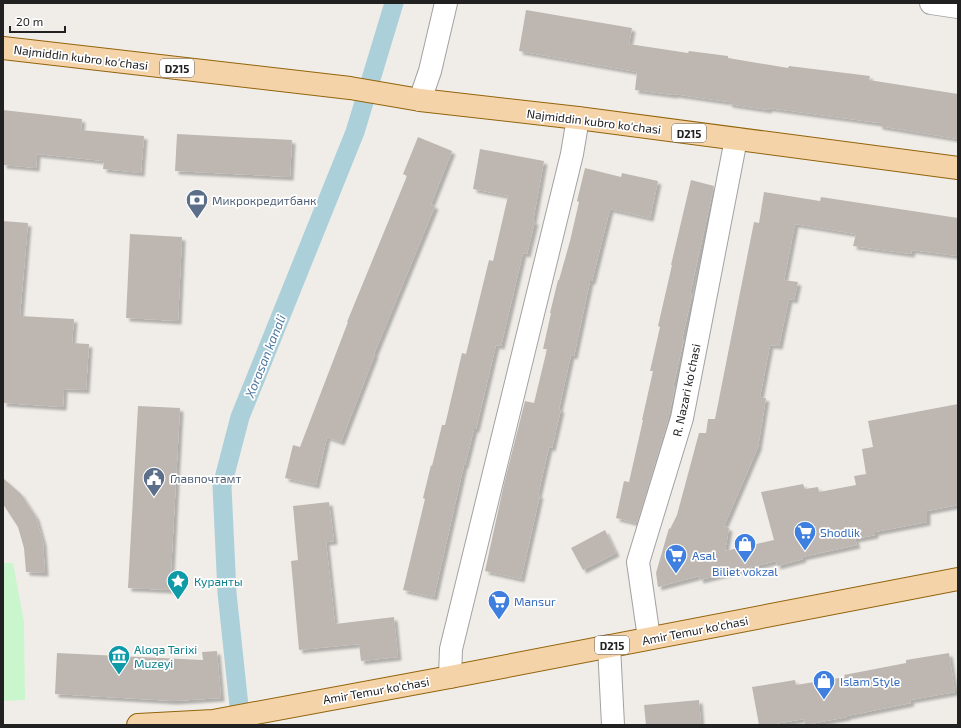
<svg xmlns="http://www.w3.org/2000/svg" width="961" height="728" font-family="'Exo 2',sans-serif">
<defs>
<filter id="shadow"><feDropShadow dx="3.5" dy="3.5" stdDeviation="1" flood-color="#0004"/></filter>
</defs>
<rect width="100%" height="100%" fill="#f0ede8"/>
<!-- park -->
<polygon fill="#c9f6cd" points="3,563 13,563 24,622 25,700 3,701"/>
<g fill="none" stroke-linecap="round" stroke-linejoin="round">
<!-- canal -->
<polyline stroke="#acd0da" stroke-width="19" points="241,725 227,593 222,486 240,417 355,132 394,3"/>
</g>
<!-- building -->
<g fill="#beb7b1" filter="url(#shadow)">
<polygon points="526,10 632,28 629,44 688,53 689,51 728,56 728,58 788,68 789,66 870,76 869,80 958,94 958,139 879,126 879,123 769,108 768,110 729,104 729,102 674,94 674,95 635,90 637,72 519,51"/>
<polygon points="3,110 82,119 81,130 144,136 141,173 103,169 104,161 37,154 36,168 3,165"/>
<polygon points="177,134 292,140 290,177 175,171"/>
<polygon points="418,137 452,151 431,204 435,206 374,354 375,354 341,442 327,437 316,485 285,478 293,445 300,447 348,322 347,322 407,176 403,174"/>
<polygon points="480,149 544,161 533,221 535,221 527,254 523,253 501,346 496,345 476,429 474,429 465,465 464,465 434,597 403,590 425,499 423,498 431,465 432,466 442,425 445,425 462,353 466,354 489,260 493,261 508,196 473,189"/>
<polygon points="585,168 621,177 622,173 658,181 650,218 610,209 592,281 590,281 574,356 571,355 559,409 561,409 552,448 549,447 538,495 540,495 521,579 485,571 504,484 525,401 534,403 547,349 543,349 551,313 550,313 558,280 559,280 570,241 579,202 577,201"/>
<polygon points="691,180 714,186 690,294 692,295 682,339 684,339 673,387 675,388 667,424 637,523 616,518 624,481 629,482 643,420 642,420 653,371 650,371 660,327 658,326 672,265 671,265"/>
<polygon points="764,192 820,201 821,197 958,218 958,256 912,250 911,254 853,246 856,234 795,224 784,280 798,282 794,300 789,299 779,346 770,345 760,397 766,398 758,447 724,526 729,528 725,551 774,540 761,492 803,484 805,489 818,487 819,492 856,485 854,476 866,474 862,449 873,447 868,421 958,404 958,505 927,511 927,522 875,532 875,535 855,539 857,545 802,557 803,559 777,566 776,561 700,580 699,576 658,587 656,573 669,528 670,529 677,515 699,433 706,433 708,419 715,419 754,222 759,223"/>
<polygon points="3,221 28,223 20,316 74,319 72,343 89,344 86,390 64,389 63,407 3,403"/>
<polygon points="130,234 182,237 178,321 126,318"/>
<polygon points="138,406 180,408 170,590 128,588"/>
<polygon points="3,478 21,494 36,517 43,542 45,573 26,572 24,548 18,527 3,504"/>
<polygon points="329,502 334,541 326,542 335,624 394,617 398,657 361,661 359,644 299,650 291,561 298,560 293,506"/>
<polygon points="605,530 616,553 583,570 571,548"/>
<polygon points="217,651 221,698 174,701 55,694 57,653 203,660 202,652"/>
<polygon points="949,653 955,692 910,700 911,703 847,716 847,717 805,725 804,719 768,725 759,725 752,687 795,680 796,685 845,677 844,675 906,663 906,660"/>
<polygon points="699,700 701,725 646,725 644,705"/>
</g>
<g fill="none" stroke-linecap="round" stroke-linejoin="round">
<!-- minor casing -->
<g stroke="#a2a2a2" stroke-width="24">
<g id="minor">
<polyline points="931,3 958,7"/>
<polyline points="420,100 430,71 446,3"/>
<polyline points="649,638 638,562 682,418 736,139"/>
<polyline points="609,646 613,725"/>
<polyline points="450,677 451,649 572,154 578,118"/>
</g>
</g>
<!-- major casing -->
<g stroke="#92640c" stroke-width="24">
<g id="major">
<polyline points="3,48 350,88 420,100 578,118 958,168"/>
<polyline points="138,725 213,721 450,677 958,579"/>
</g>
</g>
<!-- minor -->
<use href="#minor" stroke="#fff" stroke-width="22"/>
<!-- major -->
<use href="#major" stroke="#f5d3a8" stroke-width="22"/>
</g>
<!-- icons -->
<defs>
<g id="bank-pin" transform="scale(1.15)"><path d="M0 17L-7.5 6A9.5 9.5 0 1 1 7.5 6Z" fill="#5c6f8a" stroke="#fff"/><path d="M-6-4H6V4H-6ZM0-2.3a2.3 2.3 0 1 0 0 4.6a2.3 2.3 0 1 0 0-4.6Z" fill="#fff"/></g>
<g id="civic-pin" transform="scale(1.15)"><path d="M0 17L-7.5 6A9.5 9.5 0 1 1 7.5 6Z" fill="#5c6f8a" stroke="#fff"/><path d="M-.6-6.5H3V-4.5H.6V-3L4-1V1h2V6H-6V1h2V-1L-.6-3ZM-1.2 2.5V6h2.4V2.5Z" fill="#fff"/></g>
<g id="supermarket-pin" transform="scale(1.15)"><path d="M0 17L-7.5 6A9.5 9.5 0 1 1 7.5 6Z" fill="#3f7fe0" stroke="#fff"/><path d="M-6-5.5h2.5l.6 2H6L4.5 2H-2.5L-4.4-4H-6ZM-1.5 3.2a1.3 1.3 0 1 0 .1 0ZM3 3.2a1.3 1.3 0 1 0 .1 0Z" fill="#fff"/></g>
<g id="shop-pin" transform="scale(1.15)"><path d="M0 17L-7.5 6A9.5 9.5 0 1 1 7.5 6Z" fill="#3f7fe0" stroke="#fff"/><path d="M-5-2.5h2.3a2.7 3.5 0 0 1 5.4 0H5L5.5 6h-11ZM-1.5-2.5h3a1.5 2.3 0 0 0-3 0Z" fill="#fff"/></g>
<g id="sight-pin" transform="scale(1.15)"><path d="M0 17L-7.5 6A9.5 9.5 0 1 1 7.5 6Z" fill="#0f9aa8" stroke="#fff"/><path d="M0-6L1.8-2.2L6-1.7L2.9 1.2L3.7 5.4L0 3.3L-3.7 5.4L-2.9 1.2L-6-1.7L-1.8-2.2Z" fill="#fff"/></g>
<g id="museum-pin" transform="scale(1.15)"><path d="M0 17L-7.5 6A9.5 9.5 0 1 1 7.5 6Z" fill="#0f9aa8" stroke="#fff"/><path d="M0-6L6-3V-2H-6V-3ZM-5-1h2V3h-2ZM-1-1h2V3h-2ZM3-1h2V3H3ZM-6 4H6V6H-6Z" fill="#fff"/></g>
</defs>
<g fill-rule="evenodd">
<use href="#bank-pin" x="197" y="200"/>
<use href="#civic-pin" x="154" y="478"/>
<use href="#supermarket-pin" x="805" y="532"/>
<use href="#shop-pin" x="745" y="544"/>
<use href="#supermarket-pin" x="676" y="555"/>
<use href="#sight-pin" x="178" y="581"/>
<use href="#supermarket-pin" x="499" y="601"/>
<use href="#museum-pin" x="119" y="656"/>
<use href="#shop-pin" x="824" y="681"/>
</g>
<g text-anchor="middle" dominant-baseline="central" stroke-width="3.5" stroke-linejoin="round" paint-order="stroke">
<!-- shield labels -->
<g fill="#fff" stroke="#646464" stroke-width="1">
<rect x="160" y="59" width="34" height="18" rx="3"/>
<rect x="672" y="124" width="34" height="18" rx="3"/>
<rect x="595" y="636" width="34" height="18" rx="3"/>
</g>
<g font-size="11" font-weight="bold" fill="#212121">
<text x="177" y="68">D215</text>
<text x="689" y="133">D215</text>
<text x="612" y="645">D215</text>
</g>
<!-- street labels -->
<g font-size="12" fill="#212121" stroke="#fff">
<text transform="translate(81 57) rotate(7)">Najmiddin kubro ko'chasi</text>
<text transform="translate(594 121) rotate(7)">Najmiddin kubro ko'chasi</text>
<text transform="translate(686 390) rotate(-78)">R. Nazari ko'chasi</text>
<text transform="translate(695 630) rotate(-11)">Amir Temur ko'chasi</text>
<text transform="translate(376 690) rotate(-10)">Amir Temur ko'chasi</text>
</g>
<!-- service labels -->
<g font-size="12" fill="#4e5e75" stroke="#fff" text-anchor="start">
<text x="212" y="200">Микрокредитбанк</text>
<text x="170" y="478">Главпочтамт</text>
</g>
<!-- shop labels -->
<g font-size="12" fill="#366cbe" stroke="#fff" text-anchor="start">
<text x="820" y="532">Shodlik</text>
<text x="692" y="555">Asal</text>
<text x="745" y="571" text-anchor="middle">Biliet vokzal</text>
<text x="514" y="601">Mansur</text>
<text x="840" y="681">Islam Style</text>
</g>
<!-- culture labels -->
<g font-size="12" fill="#0d838f" stroke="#fff" text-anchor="start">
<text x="194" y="581">Куранты</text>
<text x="134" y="649">Aloqa Tarixi<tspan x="134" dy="14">Muzeyi</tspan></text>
</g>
<!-- water labels -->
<g font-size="13" font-style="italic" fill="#507aa2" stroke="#fff">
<text transform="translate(265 356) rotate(-68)">Xorasan kanali</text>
</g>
</g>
<!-- border -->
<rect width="961" height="728" fill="none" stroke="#212121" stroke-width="8"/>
<!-- scale -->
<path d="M10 26v6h55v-6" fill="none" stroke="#212121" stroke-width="2"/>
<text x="16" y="26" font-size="12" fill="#212121" stroke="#ffffff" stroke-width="3" paint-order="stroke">20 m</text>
</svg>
